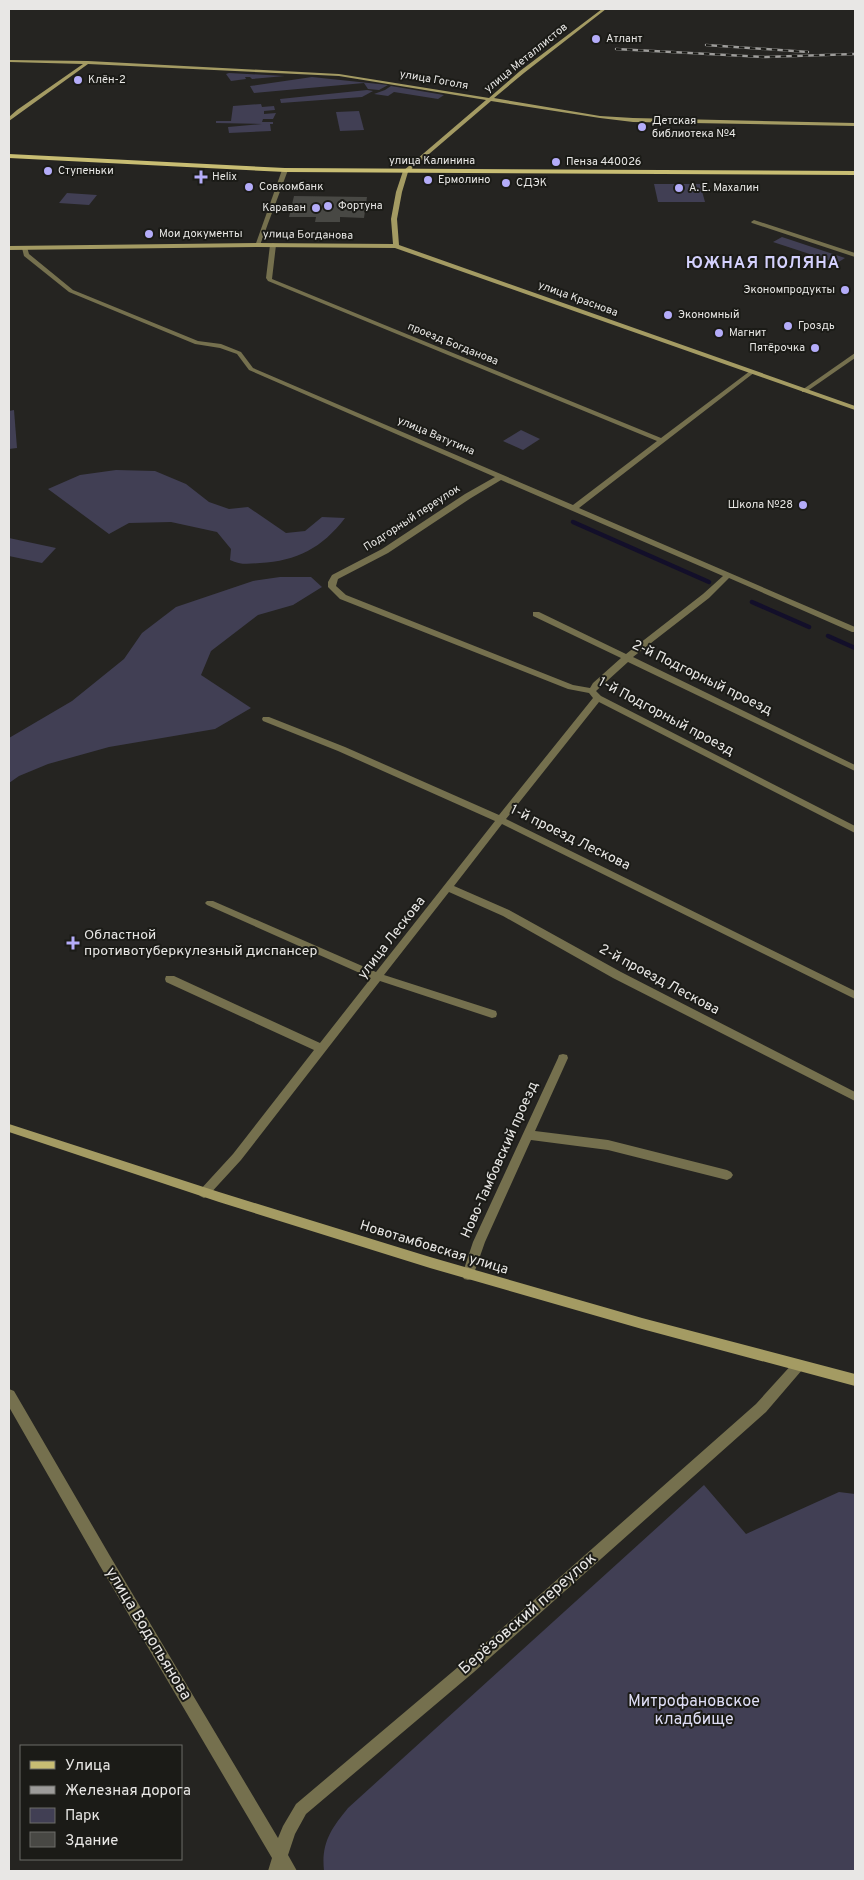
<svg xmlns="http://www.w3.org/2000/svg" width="864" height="1880" font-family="Overpass,sans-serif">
<rect width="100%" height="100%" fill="#252421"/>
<!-- green -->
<g fill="#413f54">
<polygon points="229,73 285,76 252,79 250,77 245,77 246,79 231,81 226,74"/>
<polygon points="312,77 388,85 379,90 368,89 364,83 254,93 250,86"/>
<polygon points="391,86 444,95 438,99 394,92 388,96 374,94 385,90"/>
<polygon points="367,90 373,91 362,97 281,103 280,99"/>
<polygon points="261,104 262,107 274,106 275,110 264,111 264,114 276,113 273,119 263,119 262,122 273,122 273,124 270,124 271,131 229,133 228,127 262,124 216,123 216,121 231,121 233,106"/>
<polygon points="359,111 364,130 340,131 336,112"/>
<polygon points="654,184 700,184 705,202 658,202"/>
<polygon points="67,193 97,195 89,205 59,203"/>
<polygon points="782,237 845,258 837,263 773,242"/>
<polygon points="14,410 17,448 9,449 9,411"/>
<polygon points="521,430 540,439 523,450 503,441"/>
<path d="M 116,470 L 155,471 L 186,484 L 209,502 L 229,509 L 248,507 L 286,533 L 305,531 L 322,517 L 345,518 C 322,548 297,561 260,563 C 248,564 240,565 230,560 L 231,549 L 217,532 L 171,522 L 129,523 L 109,534 L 48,489 L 80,475 Z"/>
<polygon points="9,538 56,548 42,563 9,556"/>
<polygon points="280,577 311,577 322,587 293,605 258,615 211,651 201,675 251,708 215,729 109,747 48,764 19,776 9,783 9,738 72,701 124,659 142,633 176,607 253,581"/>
<path d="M 704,1485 L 746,1534 L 839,1492 L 855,1494 L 855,1871 L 324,1871 C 321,1843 331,1829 348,1808 Z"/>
</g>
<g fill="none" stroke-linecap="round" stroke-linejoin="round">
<!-- stream -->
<g stroke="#130f2a" stroke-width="4.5">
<polyline points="573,522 709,582"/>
<polyline points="752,602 809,627"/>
<polyline points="828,636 855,648"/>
</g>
</g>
<!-- building -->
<polygon fill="#484844" points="294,196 367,197 364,218 340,217 340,222 315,222 316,217 289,217"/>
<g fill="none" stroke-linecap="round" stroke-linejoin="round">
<!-- street -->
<g fill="#75704e" fill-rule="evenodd">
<polygon points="285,168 288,170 260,245 255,246 282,170"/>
<polygon points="754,220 855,253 855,257 752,223 751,222"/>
<path d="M 273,243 L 276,245 L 272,279 L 661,438 L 750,371 L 755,372 L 579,508 L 855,627 L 855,632 L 852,632 L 729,578 L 709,598 L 633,657 L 855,765 L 855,771 L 628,662 L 596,691 L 601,696 L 855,826 L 855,833 L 599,702 L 506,819 L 855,991 L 855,999 L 502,824 L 454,886 L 509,910 L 621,972 L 855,1092 L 855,1101 L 613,978 L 503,916 L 449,892 L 384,975 L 496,1011 L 497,1014 L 496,1017 L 492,1018 L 380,981 L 241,1160 L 208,1196 L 204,1198 L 200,1196 L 198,1193 L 200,1190 L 233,1154 L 314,1050 L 166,982 L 165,979 L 166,976 L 174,976 L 320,1043 L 371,978 L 207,905 L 205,903 L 207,901 L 213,901 L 376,972 L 495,821 L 338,751 L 263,721 L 262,719 L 263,717 L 269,717 L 345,747 L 499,815 L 593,698 L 589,693 L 568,689 L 340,599 L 328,587 L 328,582 L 332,575 L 382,549 L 465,494 L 495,477 L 249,370 L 237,354 L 220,348 L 195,344 L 69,292 L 24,256 L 22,248 L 27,247 L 29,254 L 73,290 L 198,341 L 221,344 L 241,352 L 253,368 L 573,505 L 657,441 L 268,281 L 266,278 L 270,245 ZM 501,480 L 723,576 L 703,594 L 626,654 L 539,612 L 533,612 L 533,616 L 621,658 L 593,683 L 590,688 L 573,685 L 346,595 L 336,586 L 338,579 L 388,553 L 471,498 Z"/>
<polygon points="855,353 855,358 806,392 802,392 802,390"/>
<polygon points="563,1054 567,1055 568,1058 535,1131 608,1140 727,1170 731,1172 733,1175 731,1178 727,1180 608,1150 531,1140 485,1242 472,1279 468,1280 464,1279 462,1275 473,1242 558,1058 559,1055"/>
<polygon points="798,1360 802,1362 804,1366 802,1370 766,1412 474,1672 306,1814 295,1834 288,1855 297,1871 268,1871 272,1858 100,1566 9,1407 9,1389 14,1391 110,1556 278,1838 283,1826 296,1804 464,1662 756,1404 794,1362"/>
</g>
<!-- secondary -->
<g fill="#a49b63" fill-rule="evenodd">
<polygon points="602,9 606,9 524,73 494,98 600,116 633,118 855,123 855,126 633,122 600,118 491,101 408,172 402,192 397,219 399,245 855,406 855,410 395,248 257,247 9,250 9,246 257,243 393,244 391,219 396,192 403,171 486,100 339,76 88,64 9,121 9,117 17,110 83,64 9,62 9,60 88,61 339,74 489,98 520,71"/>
<polygon points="9,1124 219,1192 430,1257 642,1318 855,1374 855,1386 642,1329 430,1268 219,1202 9,1132"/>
</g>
<!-- primary -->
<polygon fill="#c8bd73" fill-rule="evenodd" points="9,154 285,168 855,171 855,175 285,172 9,158"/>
<!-- rail casing -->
<g stroke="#9d9c9a" stroke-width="2.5">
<g id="rail">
<polyline points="706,45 808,52"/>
<polyline points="616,49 765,57 855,54"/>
</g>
</g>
<!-- rail -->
<use href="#rail" stroke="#1b1b17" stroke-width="2" stroke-dasharray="5.5" stroke-linecap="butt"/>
</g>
<!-- markers -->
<g fill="#b4acf9" stroke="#1b1b17" stroke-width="2">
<circle cx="596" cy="39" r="5"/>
<circle cx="78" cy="80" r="5"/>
<circle cx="642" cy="127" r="5"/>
<circle cx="556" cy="162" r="5"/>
<circle cx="48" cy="171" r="5"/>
<path d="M198.5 169.5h5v5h5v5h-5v5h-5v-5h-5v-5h5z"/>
<circle cx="428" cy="180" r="5"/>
<circle cx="506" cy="183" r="5"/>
<circle cx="249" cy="187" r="5"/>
<circle cx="679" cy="188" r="5"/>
<circle cx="328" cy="206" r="5"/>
<circle cx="316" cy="208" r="5"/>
<circle cx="149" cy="234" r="5"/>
<circle cx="845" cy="290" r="5"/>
<circle cx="668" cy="315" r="5"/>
<circle cx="788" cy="326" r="5"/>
<circle cx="719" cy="333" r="5"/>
<circle cx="815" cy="348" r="5"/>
<circle cx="803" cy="505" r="5"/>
<path d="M70.5 935.5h5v5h5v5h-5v5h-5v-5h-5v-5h5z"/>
</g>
<g text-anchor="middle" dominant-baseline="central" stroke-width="4" stroke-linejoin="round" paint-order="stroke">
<!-- far-poi labels -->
<g font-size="11" fill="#e8e7e5" stroke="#1b1b17" text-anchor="start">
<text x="606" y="39">Атлант</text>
<text x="88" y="80">Клён-2</text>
<text x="652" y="121">Детская<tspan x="652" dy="13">библиотека №4</tspan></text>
<text x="566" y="162">Пенза 440026</text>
<text x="58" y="171">Ступеньки</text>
<text x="212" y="177">Helix</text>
<text x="438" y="180">Ермолино</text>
<text x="516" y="183">СДЭК</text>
<text x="259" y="187">Совкомбанк</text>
<text x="689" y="188">А. Е. Махалин</text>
<text x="338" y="206">Фортуна</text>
<text x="306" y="208" text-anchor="end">Караван</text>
<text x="159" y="234">Мои документы</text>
<text x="835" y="290" text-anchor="end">Экономпродукты</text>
<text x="678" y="315">Экономный</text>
<text x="798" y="326">Гроздь</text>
<text x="729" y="333">Магнит</text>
<text x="805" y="348" text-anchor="end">Пятёрочка</text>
<text x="793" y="505" text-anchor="end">Школа №28</text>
</g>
<!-- far-street labels -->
<g font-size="11" fill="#e8e7e5" stroke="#1b1b17">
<text transform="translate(526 58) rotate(-39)">улица Металлистов</text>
<text transform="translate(434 80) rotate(10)">улица Гоголя</text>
<text x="432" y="161">улица Калинина</text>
<text transform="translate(308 235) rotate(1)">улица Богданова</text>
<text transform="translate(578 299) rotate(20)">улица Краснова</text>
<text transform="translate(453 344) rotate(22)">проезд Богданова</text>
<text transform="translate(436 436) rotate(23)">улица Ватутина</text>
<text transform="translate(412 518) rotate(-33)">Подгорный переулок</text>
</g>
<!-- street labels -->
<g font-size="14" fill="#e8e7e5" stroke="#1b1b17">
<text transform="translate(702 678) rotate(26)">2-й Подгорный проезд</text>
<text transform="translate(666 717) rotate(28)">1-й Подгорный проезд</text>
<text transform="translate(570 838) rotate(26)">1-й проезд Лескова</text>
<text transform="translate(392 938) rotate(-52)">улица Лескова</text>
<text transform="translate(659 980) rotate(28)">2-й проезд Лескова</text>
<text transform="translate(500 1160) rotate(-66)">Ново-Тамбовский проезд</text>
<text transform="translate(434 1248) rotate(17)">Новотамбовская улица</text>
</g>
<!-- poi labels -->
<g font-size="14" fill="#e8e7e5" stroke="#1b1b17" text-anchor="start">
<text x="84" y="935">Областной<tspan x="84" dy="16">противотуберкулезный диспансер</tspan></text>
</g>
<!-- far-district labels -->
<g font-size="16" font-weight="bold" letter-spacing="1" fill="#d4d1fd" stroke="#1b1b17">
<text x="763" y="264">ЮЖНАЯ ПОЛЯНА</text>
</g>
<!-- near-street labels -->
<g font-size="16" fill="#e8e7e5" stroke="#1b1b17">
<text transform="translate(528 1614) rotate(-41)">Берёзовский переулок</text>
<text transform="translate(148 1634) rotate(59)">улица Водопьянова</text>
</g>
<!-- near-park labels -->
<g font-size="16" fill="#deddf5" stroke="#1b1b17">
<text x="694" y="1702">Митрофановское<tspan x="694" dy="18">кладбище</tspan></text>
</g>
</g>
<!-- border -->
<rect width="864" height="1880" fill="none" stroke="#e8e7e5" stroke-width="20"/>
<!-- legend -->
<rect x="20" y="1745" width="162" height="115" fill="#1b1b17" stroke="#6d6d69"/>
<rect x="30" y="1761" width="25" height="8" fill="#c8bd73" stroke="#6d6d69"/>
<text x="65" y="1770" font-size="15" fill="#e8e7e5">Улица</text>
<rect x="30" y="1786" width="25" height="8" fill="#9d9c9a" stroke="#6d6d69"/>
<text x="65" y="1795" font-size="15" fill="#e8e7e5">Железная дорога</text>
<rect x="30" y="1808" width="25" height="15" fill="#413f54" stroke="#6d6d69"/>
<text x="65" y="1820" font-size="15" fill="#e8e7e5">Парк</text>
<rect x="30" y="1832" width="25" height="15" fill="#484844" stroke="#6d6d69"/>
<text x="65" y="1845" font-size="15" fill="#e8e7e5">Здание</text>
</svg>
